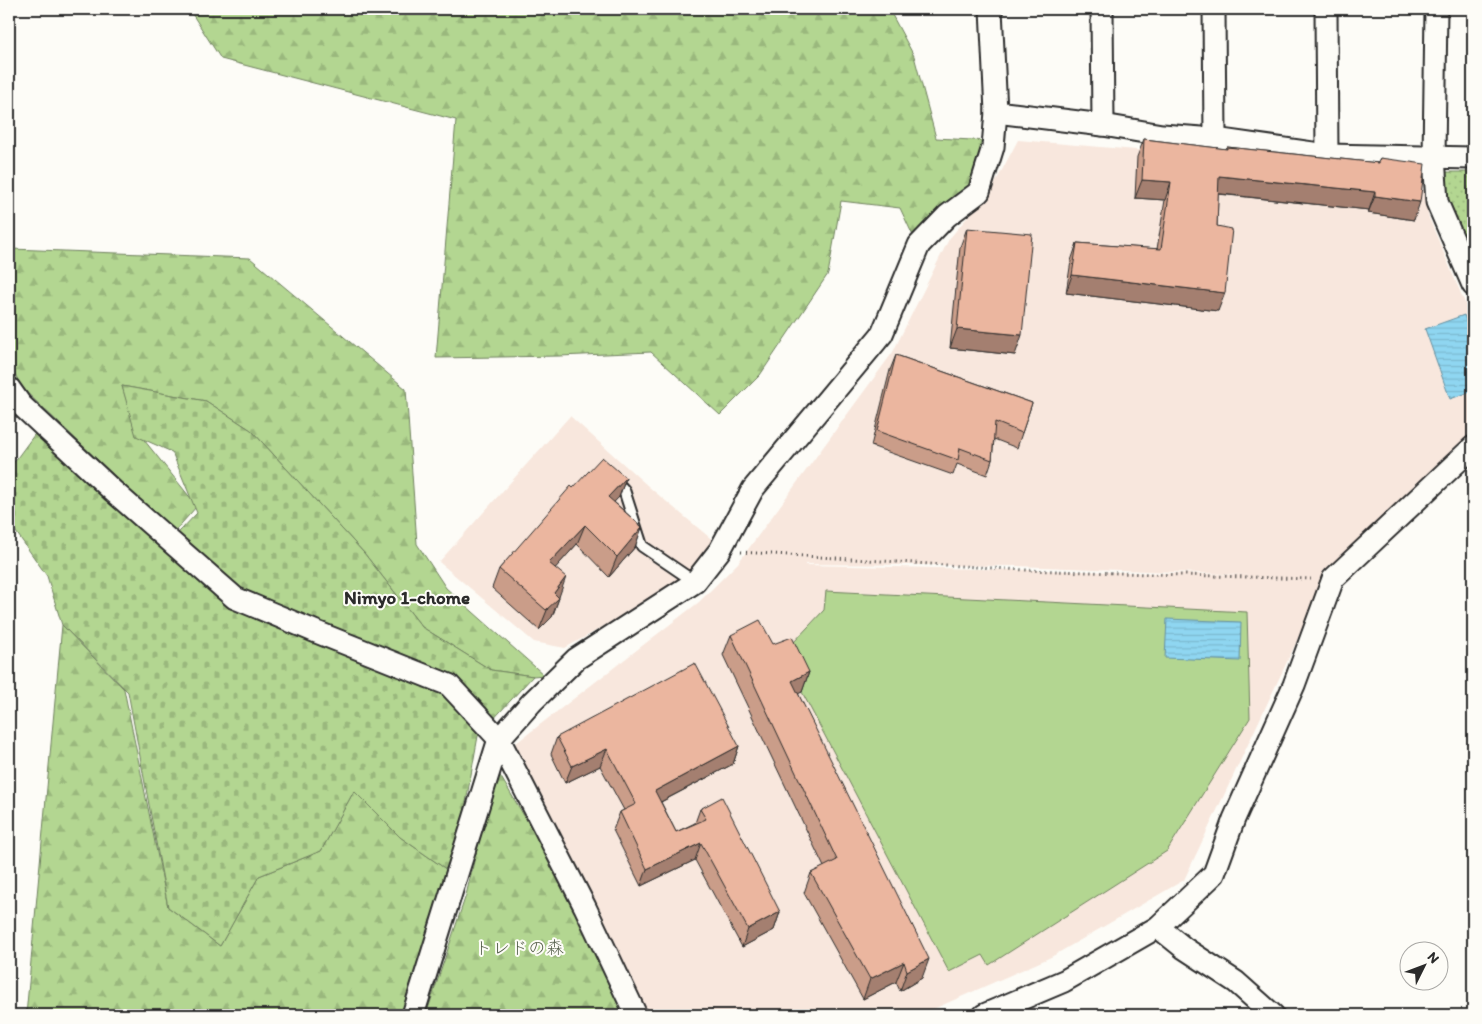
<svg xmlns="http://www.w3.org/2000/svg" width="1482" height="1024" font-family="Itim,'Klee One',sans-serif">
<defs>
<pattern id="grass-dots" width="8" height="8" patternUnits="userSpaceOnUse" patternTransform="scale(1.25)"><rect width="8" height="8" fill="#b3d691"/><path d="M2 2h.1M6 6h.1" fill="none" stroke="#9ab87d" stroke-width="1.8" stroke-linecap="round"/></pattern>
<pattern id="forest-firs" width="22" height="20" patternUnits="userSpaceOnUse" patternTransform="scale(1.25)"><rect width="22" height="20" fill="#b3d691"/><path d="M5 1l3.5 6h-7zM16 11l3.5 6h-7z" fill="#9ab87d"/></pattern>
<pattern id="cemetery-stones" width="16" height="16" patternUnits="userSpaceOnUse" patternTransform="scale(1.25)"><rect width="16" height="16" fill="#b3d691"/><path d="M2 7V4a2 2 0 0 1 4 0v3zM10 15v-3a2 2 0 0 1 4 0v3z" fill="#9ab87d"/></pattern>
<pattern id="water-rules" width="6" height="5" patternUnits="userSpaceOnUse" patternTransform="scale(1.25)"><rect width="6" height="5" fill="#8fd6f1"/><path d="M0 2.5h6" fill="none" stroke="#7cb8cf"/></pattern>
</defs>
<rect width="100%" height="100%" fill="#fdfcf7"/>
<filter id="ink" filterUnits="userSpaceOnUse"><feTurbulence type="fractalNoise" baseFrequency=".02" numOctaves="2"/><feDisplacementMap in="SourceGraphic" scale="10" xChannelSelector="R" yChannelSelector="G"/><feConvolveMatrix kernelMatrix="1 2 1 2 8 2 1 2 1" color-interpolation-filters="sRGB"/></filter>
<g filter="url(#ink)">
<!-- built -->
<g fill="#f8e7dd" fill-rule="evenodd">
<path d="M 1018,140 L 1420,174 L 1429,218 L 1473,322 L 1473,434 L 1327,577 L 1184,880 L 1051,957 L 920,1015 L 648,1015 L 511,747 L 699,602 L 738,563 L 893,352 L 949,239 L 993,187 ZM 805,564 L 1015,566 L 1252,575 L 805,565 Z"/>
<polygon points="570,416 649,487 715,542 691,578 565,648 534,642 439,562"/>
</g>
<!-- grass -->
<polygon fill="url(#grass-dots)" stroke="#6f805e" points="1441,172 1473,172 1473,275 1443,203"/>
<!-- forest -->
<g fill="url(#forest-firs)" stroke="#6f805e">
<polygon points="189,9 886,9 891,13 914,56 936,138 990,141 970,184 916,242 900,208 841,201 828,274 760,375 720,415 651,352 560,356 436,358 456,120 221,59"/>
<polygon points="11,249 250,258 406,389 417,544 446,588 544,675 533,676 491,670 422,627 364,553 251,430 206,401 122,386 136,430 197,506 174,532 22,388 9,362 9,251"/>
<polygon points="62,625 124,689 168,907 220,946 259,876 321,851 354,791 400,837 453,874 403,1015 26,1015"/>
<polygon points="496,769 547,854 628,1015 426,1015 466,895"/>
</g>
<!-- cemetery -->
<polygon fill="url(#cemetery-stones)" stroke="#6f805e" points="122,386 206,401 251,430 364,553 422,627 491,670 533,676 478,736 453,874 400,837 354,791 321,851 259,876 220,946 168,907 128,692 62,625 47,576 9,522 9,469 37,431 164,548 197,513 172,452 136,436"/>
<!-- garden -->
<polygon fill="#b3d691" stroke="#6f805e" points="826,591 1247,612 1250,718 1167,851 989,965 983,955 949,972 802,692 807,669 793,643 824,610"/>
<!-- water -->
<g fill="url(#water-rules)" stroke="#6792a2">
<polygon points="1464,315 1473,341 1473,391 1450,399 1425,329"/>
<polygon points="1167,619 1241,622 1240,661 1165,658"/>
</g>
<g fill="none" stroke-linecap="round" stroke-linejoin="round">
<!-- service casing -->
<g stroke="#2b2b2b" stroke-width="14">
<polyline id="service" points="614,479 624,490 642,546 695,582"/>
</g>
<!-- minor casing -->
<g stroke="#2b2b2b" stroke-width="25">
<g id="minor">
<polyline points="991,9 996,112 1103,125 1162,135 1215,139 1327,155 1473,158"/>
<polyline points="1102,9 1103,125"/>
<polyline points="1214,9 1215,139"/>
<polyline points="1326,9 1327,155"/>
<polyline points="1436,9 1434,157 1437,202 1473,285"/>
<polyline points="9,388 21,405 113,491 235,598 314,631 449,685 499,739 585,907 636,1015"/>
<polyline points="1158,927 1184,948 1236,982 1273,1015"/>
<polyline points="413,1015 499,739 532,702 576,659 695,582 720,550 753,489 882,334 919,245 947,216 979,192 993,147 996,112"/>
<polyline points="984,1015 1064,981 1158,927 1214,874 1234,819 1294,685 1333,579 1473,447"/>
</g>
</g>
<!-- path -->
<polyline stroke="#2b2b2b" stroke-width="3" stroke-dasharray="1 4" stroke-linecap="butt" points="741,552 1024,570 1311,579"/>
<!-- service -->
<use href="#service" stroke="#fdfcf7" stroke-width="10"/>
<!-- minor -->
<use href="#minor" stroke="#fdfcf7" stroke-width="21"/>
</g>
<!-- wall -->
<g fill="#ca9d89" stroke="#2b2b2b">
<polygon points="1144,139 1226,149 1227,147 1378,163 1380,158 1414,220 1368,213 1369,210 1218,194 1217,226 1218,311 1066,293 1071,261 1077,243 1157,249 1165,200 1135,198 1137,157"/>
<polygon points="967,228 1015,355 950,348 960,247"/>
<polygon points="896,355 1032,403 1017,448 994,439 992,460 987,475 957,464 953,475 871,446 890,370"/>
<polygon points="626,478 619,497 614,502 642,527 635,547 609,577 577,544 555,568 559,598 552,617 539,630 492,588 499,569 573,488"/>
<polygon points="731,635 809,672 802,692 798,693 922,978 900,991 896,982 863,999 804,893 811,873 824,867 723,655"/>
<polygon points="557,737 739,746 733,764 661,802 676,832 695,823 700,809 780,912 774,930 742,947 695,860 641,886 613,830 620,812 624,810 600,766 565,783 551,754"/>
</g>
<!-- shaded-wall -->
<g fill="#a47f6f" stroke="#2b2b2b">
<polygon points="1219,176 1375,192 1369,210 1212,193"/>
<polygon points="1142,180 1171,182 1165,200 1135,198"/>
<polygon points="1375,196 1420,202 1414,220 1368,213"/>
<polygon points="1072,275 1225,293 1218,311 1066,293"/>
<polygon points="957,329 1022,335 1015,355 950,348"/>
<polygon points="626,478 619,497 601,516 608,497"/>
<polygon points="585,525 577,544 542,583 549,563"/>
<polygon points="642,527 635,547 609,577 617,557"/>
<polygon points="566,577 559,597 555,602 559,598 552,617 539,630 554,593"/>
<polygon points="809,672 802,692 785,700 792,681"/>
<polygon points="739,746 733,764 649,808 655,791"/>
<polygon points="607,749 600,766 565,783 572,766"/>
<polygon points="701,843 695,860 641,886 647,869"/>
<polygon points="780,912 774,930 742,947 748,929"/>
<polygon points="929,959 922,978 900,991 907,971"/>
<polygon points="904,962 896,982 863,999 870,979"/>
</g>
<!-- building -->
<g fill="#ebb69f" stroke="#2b2b2b">
<polygon points="1144,139 1227,149 1227,147 1379,163 1380,158 1425,164 1420,202 1375,196 1375,192 1219,176 1217,226 1232,229 1225,293 1072,275 1077,243 1161,249 1171,182 1142,180"/>
<polygon points="967,228 1032,234 1022,335 957,329"/>
<polygon points="896,355 1032,403 1022,433 995,422 992,460 960,448 958,460 877,431"/>
<polygon points="602,457 626,478 608,497 642,527 617,557 585,525 549,563 566,577 554,593 559,598 546,610 499,569 571,486 573,488"/>
<polygon points="760,620 773,644 792,637 809,672 792,681 929,959 907,971 904,962 870,979 811,873 837,860 731,635"/>
<polygon points="695,663 739,746 655,791 676,832 706,819 700,809 722,797 780,912 748,929 701,843 647,869 620,812 636,804 607,749 572,766 557,737"/>
</g>
</g>
<g text-anchor="middle" dominant-baseline="central" stroke-width="4" stroke-linejoin="round" paint-order="stroke">
<!-- park labels -->
<g font-size="18" fill="#545e4a" stroke="#fdfcf7">
<text x="519" y="948">トレドの森</text>
</g>
<!-- neighbourhood labels -->
<g font-size="19" font-weight="bold" fill="#2b2b2b" stroke="#fdfcf7">
<text x="407" y="597">Nimyo 1-chome</text>
</g>
</g>
<!-- margin -->
<rect width="1482" height="1024" fill="none" stroke="#fdfcf7" stroke-width="30"/>
<rect x="15" y="15" width="1452" height="994" fill="none" stroke="#2b2b2b" stroke-width="2" filter="url(#ink)"/>
<!-- north arrow -->
<g transform="translate(1424 966) rotate(48)"><circle r="24" fill="#fdfcf7" stroke="#a9a8a5"/>
<path d="M0-4L9 19L0 12L-9 19Z" fill="#2b2b2b"/>
<text y="-8" font-size="14" font-weight="bold" text-anchor="middle" fill="#2b2b2b">N</text>
</g>
</svg>
